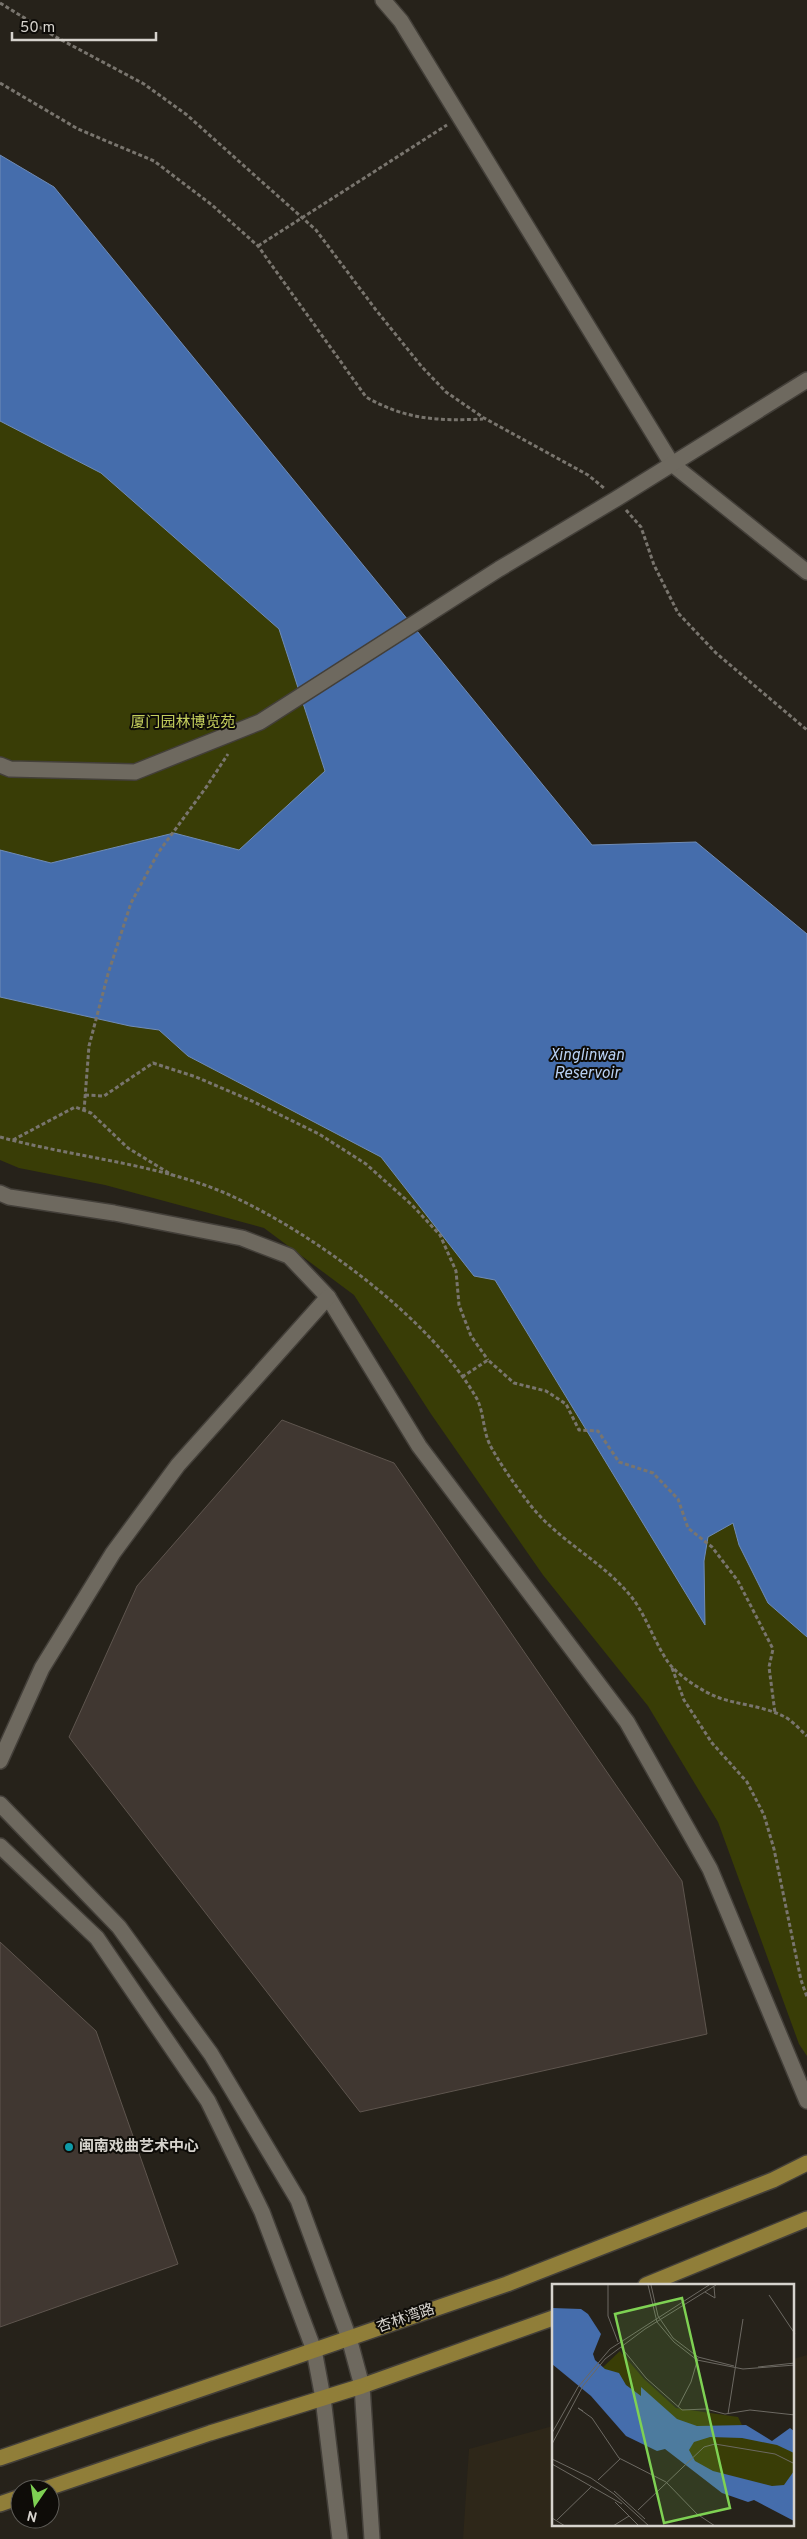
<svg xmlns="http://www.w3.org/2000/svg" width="807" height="2539" font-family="Overpass,'Noto Sans SC',sans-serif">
<rect width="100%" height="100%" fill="#26221a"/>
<!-- built -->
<polygon fill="#2e2719" points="807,2355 807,2539 463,2539 469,2449 553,2426 553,2525 793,2525 793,2359"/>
<!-- green -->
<g fill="#393d06">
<polygon points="0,372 419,728 222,955 0,907"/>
<polygon points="0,935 204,974 807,1565 807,2056 799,2044 718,1822 648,1706 543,1575 431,1414 354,1295 264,1228 105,1185 19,1168 0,1160"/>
</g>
<!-- water -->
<polygon fill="#456dac" stroke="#708cb6" points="0,155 54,187 592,845 696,842 807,934 807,1637 768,1603 739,1545 733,1523 708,1537 704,1561 705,1625 495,1280 474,1276 381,1157 188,1056 159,1030 130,1026 0,997 0,850 51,863 174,833 239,850 325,771 279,629 101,473 0,421"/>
<!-- building -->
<g fill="#403731" stroke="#5e554e">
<polygon points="282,1420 394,1463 682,1881 707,2034 360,2112 69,1737 137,1586"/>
<polygon points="0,1942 96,2031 178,2264 0,2327"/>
</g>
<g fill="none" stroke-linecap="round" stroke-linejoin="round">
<!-- minor casing -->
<g stroke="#433f39" stroke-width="18">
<g id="minor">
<polyline points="383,0 401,21 672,464 807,572"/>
<polyline points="0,765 10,769 135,772 260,722 499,569 616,499 807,380"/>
<polyline points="0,1193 9,1197 114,1213 242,1238 289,1256 328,1297 419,1446 627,1722 710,1869 807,2101"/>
<polyline points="0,1761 42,1668 113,1553 178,1465 328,1297"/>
<polyline points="0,1804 119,1927 211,2054 298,2200 349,2338 362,2386 372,2539"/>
<polyline points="0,1846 97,1938 208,2101 262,2212 314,2350 323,2398 340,2539"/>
</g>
</g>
<!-- major casing -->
<g stroke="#433f39" stroke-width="18">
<g id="major">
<polyline points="646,2285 807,2219"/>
<polyline points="0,2458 507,2284 773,2180 807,2163"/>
<polyline points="45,2489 210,2433 362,2386 553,2318"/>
<polyline points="0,2504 20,2497"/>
</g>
</g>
<!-- path -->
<g stroke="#79756e" stroke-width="3" stroke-dasharray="4 2.5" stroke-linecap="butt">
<polyline points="0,3 54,36 144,84 187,115 316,230 376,310 422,367 446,392 484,418 588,475 604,488"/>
<path d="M 0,83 L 78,129 L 154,161 L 212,205 L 258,246 L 366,397 C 406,420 439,421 483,419"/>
<polyline points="258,246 447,125"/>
<polyline points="626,510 641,527 654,565 678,613 716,653 807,730"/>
<polyline points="85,1095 104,1096 153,1063 196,1077 252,1101 319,1134 366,1164 412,1205 440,1235 456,1271 459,1305 471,1336 488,1360"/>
<polyline points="84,1111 89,1046 108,974 131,903 158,853 207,786 228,754"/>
<path d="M 0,1137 C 76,1158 165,1164 236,1198 C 317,1236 433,1321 477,1399 C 484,1413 483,1431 490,1445 C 500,1464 515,1485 528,1502 C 557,1541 604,1561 633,1599 C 647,1617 659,1654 673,1668 C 684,1679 702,1691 717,1697 C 738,1705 760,1705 783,1716 C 792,1720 800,1730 807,1736"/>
<polyline points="13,1140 75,1107 91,1113 128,1148 172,1175"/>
<polyline points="462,1377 488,1360 514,1383 546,1391 566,1404 579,1430 598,1431 619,1462 653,1473 678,1499 688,1528 712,1547 738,1581 773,1649 769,1667 775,1713"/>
<polyline points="672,1668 684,1700 712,1743 747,1782 764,1815 774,1849 801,1980 807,1997"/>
</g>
<!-- minor -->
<use href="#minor" stroke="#6e695f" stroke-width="15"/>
<!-- major -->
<use href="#major" stroke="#907e39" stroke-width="15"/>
</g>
<!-- markers -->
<circle fill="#0f9aa8" stroke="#0e0c08" stroke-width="2" cx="69" cy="2147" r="5"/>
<g text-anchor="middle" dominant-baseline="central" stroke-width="4" stroke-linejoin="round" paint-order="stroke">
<!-- park labels -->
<g font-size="15" fill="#c4ce5c" stroke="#0e0c08">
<text x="183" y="723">厦门园林博览苑</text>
</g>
<!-- poi labels -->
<g font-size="15" font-weight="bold" fill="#d6d3cd" stroke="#0e0c08" text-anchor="start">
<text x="79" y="2147">闽南戏曲艺术中心</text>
</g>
<!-- street labels -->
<g font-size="15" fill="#d6d3cd" stroke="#0e0c08">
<text transform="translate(406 2319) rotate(-19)">杏林湾路</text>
</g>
<!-- water labels -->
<g font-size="16" font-style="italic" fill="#b8d0f3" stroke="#0e0c08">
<text x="587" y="1056">Xinglinwan<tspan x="587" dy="18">Reservoir</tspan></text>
</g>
</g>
<!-- overview -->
<g transform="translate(552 2284)">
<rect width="242" height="242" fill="#26221a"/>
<path d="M 68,67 L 92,95 L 124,124 L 186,133 L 192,145 L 143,147 L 108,131 L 49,85 ZM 191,148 L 222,158 L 242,158 L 242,218 L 146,184 L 130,172 L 142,149 Z" fill="#393d06"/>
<path d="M 0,24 L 29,25 L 36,30 L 49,50 L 41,70 L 43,76 L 53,85 L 67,89 L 74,101 L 89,112 L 89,103 L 125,135 L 145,142 L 194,141 L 220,157 L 238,144 L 242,147 L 242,169 L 225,161 L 190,154 L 158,153 L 142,158 L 137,166 L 143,177 L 161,187 L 220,202 L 232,201 L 242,187 L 242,237 L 202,216 L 196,218 L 170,209 L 113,165 L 105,167 L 74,152 L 39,112 L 0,80 Z" fill="#456dac"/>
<path fill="none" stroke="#6c6962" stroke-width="1" d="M 56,1 L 56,32 L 66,58M 96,1 L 105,38 L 122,58 L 145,76 L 191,85 L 243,81M 99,1 L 106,32 L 121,54 L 146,73 L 182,82M 153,8 L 163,14 L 162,3M 217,11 L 243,50M 69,63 L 94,94 L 130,126 L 154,125 L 173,130 L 198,126 L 243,131M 206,83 L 243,79M 126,123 L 139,98 L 146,74M 31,127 L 26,124 L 40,134 L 67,174 L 114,198 L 145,230 L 163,242M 176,130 L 191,35M 0,149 L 26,103 L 58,65 L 157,1M 0,160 L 31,102 L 53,75 L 93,45 L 164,1M 0,175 L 39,194 L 62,210 L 97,242M 0,180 L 70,220M 46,196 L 68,175M 62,207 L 93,235M 63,218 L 87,242M 86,226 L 152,163 L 163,160 L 223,170 L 243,180M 0,234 L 13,242M 5,236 L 40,202M 61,242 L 77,232"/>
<path fill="#7ed153" fill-opacity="0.15" stroke="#7ed153" stroke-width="2.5" d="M 130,14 L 178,224 L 112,239 L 63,30 Z"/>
<rect width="242" height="242" fill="none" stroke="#d6d3cd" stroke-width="2.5"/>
</g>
<!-- north arrow -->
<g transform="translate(35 2504) rotate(193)"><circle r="24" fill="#0e0c08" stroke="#5e5c57"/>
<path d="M0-4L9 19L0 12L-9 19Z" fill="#7ed153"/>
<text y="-8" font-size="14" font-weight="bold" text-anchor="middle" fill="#d6d3cd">N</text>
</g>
<!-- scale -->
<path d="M12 32v8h144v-8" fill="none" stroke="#d6d3cd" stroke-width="2.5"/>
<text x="20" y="32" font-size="15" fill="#d6d3cd" stroke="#0e0c08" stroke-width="4" paint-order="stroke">50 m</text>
</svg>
